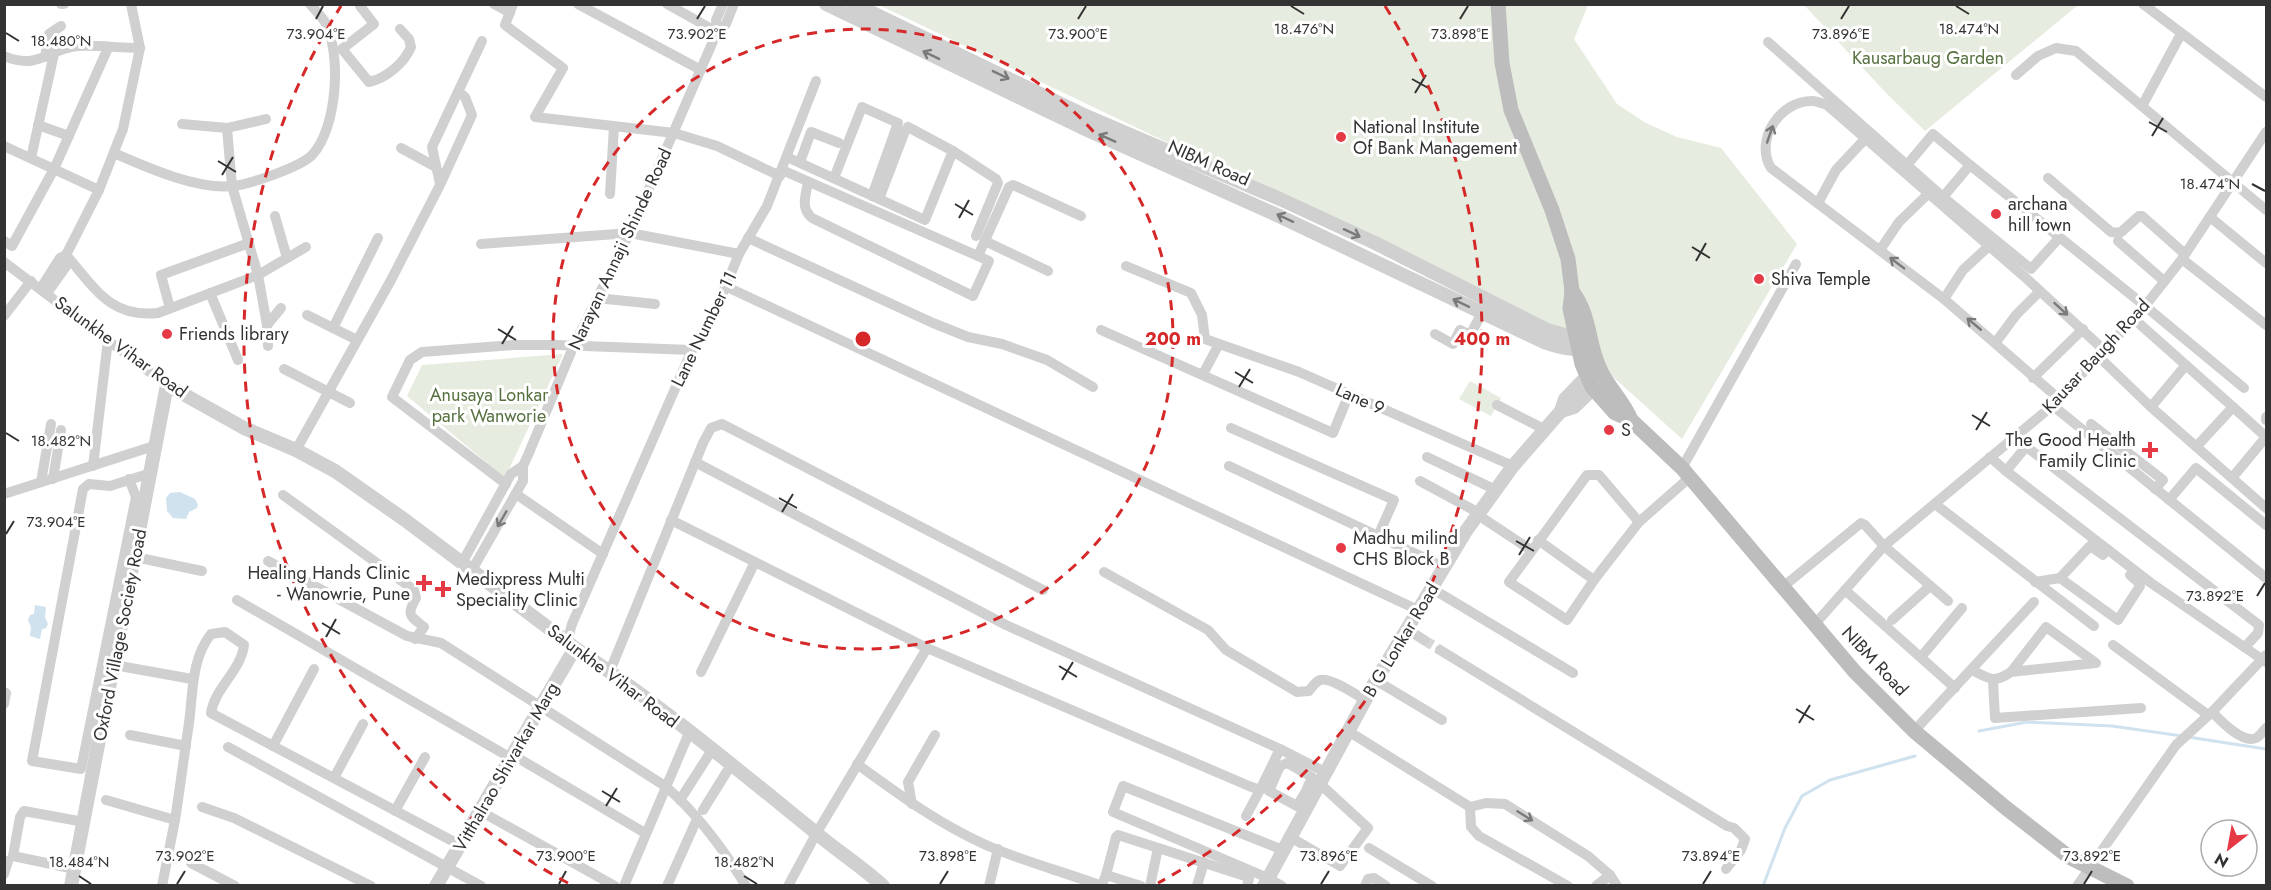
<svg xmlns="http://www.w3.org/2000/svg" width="2271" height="890" font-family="Jost,sans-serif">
<rect width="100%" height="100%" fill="#fff"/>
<!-- green -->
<g fill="#e6ecdf">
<polygon points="879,5 1588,5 1574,39 1617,104 1646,123 1677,137 1721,148 1797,244 1682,439 1561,330"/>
<polygon points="1804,5 2078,5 1925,131 1888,95"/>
<polygon points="563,354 505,478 407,396 422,365"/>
<polygon points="1470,381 1501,398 1491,416 1459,399"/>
</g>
<!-- water -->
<g fill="#cfe2ee">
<polygon points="180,492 195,499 198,505 197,508 189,512 186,519 173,518 167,511 166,498 170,493"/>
<polygon points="35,605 46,607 45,617 48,624 46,628 42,629 40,639 30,636 31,627 28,620 30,615 34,614"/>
</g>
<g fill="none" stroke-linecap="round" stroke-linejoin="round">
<!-- stream -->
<g stroke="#cfe2ee" stroke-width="3">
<polyline points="1979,731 2027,722 2112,726 2182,736"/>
<polyline points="2188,737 2266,749"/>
<polyline points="1763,886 1785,828 1802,796 1830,780 1915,756"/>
</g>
<!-- minor-tunnel -->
<polyline stroke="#d6d6d6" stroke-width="10" stroke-dasharray="10 5" stroke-linecap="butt" points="1424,640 1440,650"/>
<!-- minor -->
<g stroke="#d0d0d0" stroke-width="10">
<polyline points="61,4 64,4"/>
<polyline points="494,4 510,13"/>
<polyline points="513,4 505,25 563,68 535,117 674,133 717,146 780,176"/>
<polyline points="578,4 701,70"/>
<polyline points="667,4 717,32"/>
<polyline points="2143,4 2266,97"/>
<path d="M 360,6 L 374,24 L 342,49 L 369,82 C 387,78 404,63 411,47 L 409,39 L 400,29"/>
<polyline points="717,32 716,20 723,4"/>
<polyline points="1768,42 1943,197 1970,165 2145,306 2244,388"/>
<path d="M 4,56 C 39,71 49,48 78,46 C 98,45 119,48 140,48"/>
<polyline points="45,57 49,34 61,26"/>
<polyline points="2016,75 2038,56 2056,48 2076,51 2266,210"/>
<polyline points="2142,106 2181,34"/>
<polyline points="182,124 227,128 266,119"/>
<polyline points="38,125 69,136"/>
<polyline points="227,128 232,186 258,275 267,325"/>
<polyline points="4,146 99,190"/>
<polyline points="401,148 436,167"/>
<path d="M 114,153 C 146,167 197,190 233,186 C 250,184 302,167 313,154 C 337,127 342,54 325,22 C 321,16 315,10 310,4"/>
<polyline points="787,157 925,220 953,151 996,179 998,183 976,236"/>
<polyline points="31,158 54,54"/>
<polyline points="800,162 811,132 839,143"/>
<polyline points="1907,165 1933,134 1970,165"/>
<polyline points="782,170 978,256 1009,187 1013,185 1081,216"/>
<polyline points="834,178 862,107 898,123 872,196"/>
<polyline points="2048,178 2111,232 2120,233 2139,216 2142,216 2185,254"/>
<path d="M 808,182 C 806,195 800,208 812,218 L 973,296 L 989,261 L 978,256"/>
<polyline points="440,184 432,147 482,41"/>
<polyline points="610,194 614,126"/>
<polyline points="1943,197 2031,269 2059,238"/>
<polyline points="879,199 905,131 908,127 953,151"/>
<polyline points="1818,203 1836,170 1865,139"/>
<polyline points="275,216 287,258"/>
<polyline points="2210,217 2266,263"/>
<polyline points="748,238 933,323 968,337 1002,344 1047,360 1093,387"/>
<polyline points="4,241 12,246 54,169 108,48"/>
<polyline points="985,241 1048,271"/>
<polyline points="2118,241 2164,281"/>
<polyline points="481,244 630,233 739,254"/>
<polyline points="1880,250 1899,222 1928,194"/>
<path d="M 66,255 C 95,288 110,318 158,313 L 258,275 L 306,247"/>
<polyline points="2182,259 2266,325"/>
<polyline points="4,262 167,385"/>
<polyline points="1126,266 1191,293 1202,315 1205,339 1299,372 1513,466"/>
<polyline points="725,286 1418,610"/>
<polyline points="41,288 60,258 66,255 99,190 123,129 140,48 131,4"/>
<polyline points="47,293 67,265 66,255"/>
<polyline points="210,293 238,360"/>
<polyline points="597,298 655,304"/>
<polyline points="1944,299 1963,270 1989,246"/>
<polyline points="170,308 161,275 249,243"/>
<polyline points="307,315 357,340"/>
<polyline points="4,316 31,281"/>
<polyline points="2134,319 2233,407"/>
<polyline points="333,328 378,238"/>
<polyline points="1101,330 1333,433 1349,394"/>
<polyline points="1435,334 1453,344 1460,330 1470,335 1482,313"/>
<polyline points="1996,342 2016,315 2040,291"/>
<polyline points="268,346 267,325 281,308"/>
<polyline points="2099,357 2151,407 2266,508"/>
<polyline points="284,369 350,403"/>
<polyline points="1203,374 1219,344"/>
<polyline points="2033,378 2083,329"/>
<path d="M 2058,398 L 1944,299 L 1771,168 C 1754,140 1780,100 1813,101 C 1817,101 1823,104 1827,105 L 2027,279 L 2105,351"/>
<polyline points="1497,405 1544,429"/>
<polyline points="2052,405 2266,578"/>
<polyline points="2151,407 2186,365"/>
<polyline points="2266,417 2266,420"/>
<polyline points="2091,424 2163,480 2155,489"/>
<polyline points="1231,428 1394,500 1378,536"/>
<polyline points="2197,446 2233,407 2266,437"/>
<polyline points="296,450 391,280 440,185 472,115 465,97 459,92"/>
<polyline points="1427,457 1496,490"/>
<polyline points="1990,457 2006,471 2025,448 2028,448 2259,625 2258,633 2245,647"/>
<polyline points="695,462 1006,625 1280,749"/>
<polyline points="93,466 108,340"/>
<polyline points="1229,466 1444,567"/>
<polyline points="1682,468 1796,264"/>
<polyline points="2006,471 2151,583 2266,662"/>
<polyline points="2232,478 2266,437"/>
<polyline points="53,479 61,430"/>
<polyline points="129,479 136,497 81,769 32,761 83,489 89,484 110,486 151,473"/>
<polyline points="1420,481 1479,513"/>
<polyline points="41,482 51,424"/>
<polyline points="506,484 392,397 410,360 422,352 514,345 557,345 692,350"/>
<polyline points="4,494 157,445"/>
<polyline points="516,494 603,554"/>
<path d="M 283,495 L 414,590 L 416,598 C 406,615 410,616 424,627 L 415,639"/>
<polyline points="2169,500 2196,468 2266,525"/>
<polyline points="1935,504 2094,626"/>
<polyline points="1478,515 1531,550"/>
<polyline points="671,520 927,648 1249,786 1260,790 1280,749 1325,772"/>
<polyline points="1639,522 1599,475 1587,475 1509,582 1567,620 1594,580 1639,522 1689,478"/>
<polyline points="1538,540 1594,580"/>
<polyline points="135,557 202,571"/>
<path d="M 268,561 L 407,636 L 441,643 L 665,786 C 697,813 724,850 746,886"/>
<polyline points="462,563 511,474 523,466 528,455 574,345 631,230 717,32 726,24 734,4"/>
<polyline points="472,570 523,481 523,466"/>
<path d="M 1104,572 L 1208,630 L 1226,650 L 1297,692 L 1309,691 C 1312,687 1315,682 1320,680 C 1330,677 1355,694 1365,700"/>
<polyline points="2060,578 2090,546 2103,555"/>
<polyline points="2035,582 2060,578 2118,620 2140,586 2139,583 2130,575"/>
<polyline points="1784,586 1861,523 1865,525 1884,546 1948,601"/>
<polyline points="1431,588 1573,673"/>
<polyline points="1845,590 1955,688"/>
<polyline points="237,600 511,758"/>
<polyline points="1892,620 1930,586"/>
<polyline points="1815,624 1884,546 2046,411 2105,350 2145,306 2182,259 2266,132"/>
<polyline points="1407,629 1424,640"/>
<polyline points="567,642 572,624 692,350 717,307 739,254 767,206 816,81"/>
<polyline points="2113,645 2208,715"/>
<polyline points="1440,650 1727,826 1734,828 1745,839 1741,850 1726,869"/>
<polyline points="1921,657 1962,608"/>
<polyline points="114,665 192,679"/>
<path d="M 1972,670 C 1990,679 1993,684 2011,672 L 2096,663 L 2046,627 L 2011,672"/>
<polyline points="610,671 703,443 711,428 722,424 1043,590"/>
<polyline points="701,672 755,562"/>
<polyline points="1377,681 1442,720"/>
<polyline points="1993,681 1995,718 2141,708"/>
<polyline points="4,704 6,693"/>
<path d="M 2212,712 C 2221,721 2242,744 2256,738 C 2260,736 2263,731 2266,728"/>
<polyline points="1348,731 1470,807 1486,803 1505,804 1588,856 1610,875 1617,886"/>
<polyline points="1914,731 2034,602"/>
<polyline points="130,735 186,746"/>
<polyline points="273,746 314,669"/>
<polyline points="228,747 481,886"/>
<polyline points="513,755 645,833"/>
<path d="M 857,764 C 898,794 939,824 986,845 C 1022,861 1061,871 1099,885 L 1103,882 L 1106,875 L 1141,886"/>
<polyline points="334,778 363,724"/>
<polyline points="1306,791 1312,777 1287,763 1280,766 1269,791 1297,806 1306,791 1313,794"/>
<path d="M 106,800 L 175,820 C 180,788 184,756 189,723 C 193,694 191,659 211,634 L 225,632 L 244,645 C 241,671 215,687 211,713 L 460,845"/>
<polyline points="680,800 712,750"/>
<polyline points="912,804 908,782 935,735"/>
<polyline points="202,807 234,818 371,886"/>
<polyline points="1470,807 1471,827 1479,836 1568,886"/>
<polyline points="703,810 731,765"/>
<polyline points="395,811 425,757"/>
<polyline points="480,811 615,886"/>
<polyline points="1246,816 1260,790"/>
<polyline points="1290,837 1340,866 1368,828 1319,783"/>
<polyline points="1369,848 1432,886"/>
<polyline points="191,863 235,886"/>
<polyline points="75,869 13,856 20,817 24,811 84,822"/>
<polyline points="4,874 8,861"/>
<polyline points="1106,875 1116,837 1118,835 1248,877 1249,879 1247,886"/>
<polyline points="162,886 175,820"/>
<polyline points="624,886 689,733"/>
<polyline points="667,886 697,819"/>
<polyline points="788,886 816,834 927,648"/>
<polyline points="989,886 998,849"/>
<polyline points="1150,886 1158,848"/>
<polyline points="1197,886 1204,862"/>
<polyline points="1282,886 1268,878 1113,812 1123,786 1283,850"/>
<polyline points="1365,886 1368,879 1374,878 1386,886"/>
<polyline points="1596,886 1610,875"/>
<polyline points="2077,886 2176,745 2212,712 2266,655"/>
</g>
<!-- tertiary -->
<g stroke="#d0d0d0" stroke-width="14">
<path d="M 826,4 L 1081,127 L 1279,216 L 1544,342 C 1559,347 1573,351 1588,348"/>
<polyline points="854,4 1086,116 1280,199 1375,243 1547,330 1565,335 1585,334"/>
<polyline points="1561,411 1574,407 1600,382"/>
<path d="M 71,886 L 167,385 L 244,428 L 296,450 L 335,471 L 405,520 L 575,648 C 659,704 737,769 815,832 C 837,851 861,866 883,886"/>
<polyline points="436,886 575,648"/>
<polyline points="1264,886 1375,682 1466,531 1513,466 1561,411 1565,399 1594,369"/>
</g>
<!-- secondary -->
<g stroke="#bdbdbd" stroke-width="15">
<polyline points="1498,4 1502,63 1511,110 1552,210 1568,259 1572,291 1570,309 1582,364 1592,387 1615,413 1631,420 1682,468 1855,672 1914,731 2006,808 2069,857 2127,886"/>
<path d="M 1572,291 C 1591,317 1587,340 1599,367 C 1607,387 1623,400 1631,420"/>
</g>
</g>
<!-- one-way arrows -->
<defs><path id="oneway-shaft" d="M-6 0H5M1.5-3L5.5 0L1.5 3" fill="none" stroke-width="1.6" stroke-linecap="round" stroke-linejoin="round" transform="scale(1.5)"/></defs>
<g stroke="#7a7a7a">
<use href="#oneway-shaft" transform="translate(931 55) rotate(-154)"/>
<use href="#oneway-shaft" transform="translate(1001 75) rotate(26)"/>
<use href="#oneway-shaft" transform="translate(1770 134) rotate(-71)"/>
<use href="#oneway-shaft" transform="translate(1107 138) rotate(-156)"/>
<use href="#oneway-shaft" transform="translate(1285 218) rotate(-155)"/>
<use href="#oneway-shaft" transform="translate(1352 233) rotate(25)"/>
<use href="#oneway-shaft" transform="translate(1897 263) rotate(-143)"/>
<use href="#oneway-shaft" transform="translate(1461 303) rotate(-154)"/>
<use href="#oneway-shaft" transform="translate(2061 309) rotate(42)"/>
<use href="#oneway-shaft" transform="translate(1974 324) rotate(-140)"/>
<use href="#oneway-shaft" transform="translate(502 519) rotate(120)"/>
<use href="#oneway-shaft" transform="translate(1525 816) rotate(32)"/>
</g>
<!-- ticks -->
<path fill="none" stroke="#333" stroke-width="2" d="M 1291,6 L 1304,14M 1956,6 L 1969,14M 316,19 L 323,6M 697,19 L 705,6M 1078,19 L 1086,6M 1460,19 L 1468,6M 1841,19 L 1849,6M 6,33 L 19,41M 1412,79 L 1430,89M 1415,93 L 1426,75M 2149,122 L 2167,132M 2152,136 L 2163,118M 218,161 L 236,172M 222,175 L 233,157M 2252,184 L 2265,191M 955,204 L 973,215M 959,218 L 969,200M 1692,247 L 1710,258M 1696,261 L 1706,243M 498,329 L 516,340M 502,344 L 513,326M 1235,372 L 1253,383M 1239,387 L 1250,369M 1972,415 L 1990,426M 1976,430 L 1987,412M 6,433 L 19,441M 779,498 L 797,508M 782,512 L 793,494M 6,534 L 14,521M 1516,541 L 1534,551M 1519,555 L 1530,537M 2257,596 L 2265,583M 322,623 L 340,634M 326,637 L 336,619M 1059,666 L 1077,677M 1062,680 L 1073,662M 1796,709 L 1814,720M 1799,723 L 1810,705M 602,791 L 620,802M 606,806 L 617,788M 79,876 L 91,884M 744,876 L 757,884M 177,884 L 185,871M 559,884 L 566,871M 940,884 L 948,871M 1321,884 L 1329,871M 1703,884 L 1711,871M 2084,884 L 2092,871"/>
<!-- distance rings -->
<g fill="none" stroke="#d62828" stroke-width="3" stroke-dasharray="10 8">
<circle cx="863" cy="339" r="310"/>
<path d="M568 883A619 619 0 0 1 341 6M1385 6A619 619 0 0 1 1158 883"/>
</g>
<!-- markers -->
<g fill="#e63946" stroke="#fff" stroke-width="2">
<circle cx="1341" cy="137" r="6"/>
<circle cx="1996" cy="214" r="6"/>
<circle cx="1759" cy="279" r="6"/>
<circle cx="167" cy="334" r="6"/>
<circle cx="1609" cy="430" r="6"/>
<path d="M2147 441h6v6h6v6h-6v6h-6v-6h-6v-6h6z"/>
<circle cx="1341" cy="548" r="6"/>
<path d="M421 574h6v6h6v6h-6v6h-6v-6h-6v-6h6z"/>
<path d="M440 580h6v6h6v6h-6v6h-6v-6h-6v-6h6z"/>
</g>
<g text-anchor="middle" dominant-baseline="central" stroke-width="6" stroke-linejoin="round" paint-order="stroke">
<!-- park labels -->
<g font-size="18" fill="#56703f" stroke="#fff">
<text x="1928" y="58">Kausarbaug Garden</text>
<text x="489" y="395">Anusaya Lonkar<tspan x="489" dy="21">park Wanworie</tspan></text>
</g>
<!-- poi labels -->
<g font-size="18" fill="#333" stroke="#fff" text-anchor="start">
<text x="1353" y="127">National Institute<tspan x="1353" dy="21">Of Bank Management</tspan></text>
<text x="2008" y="204">archana<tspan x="2008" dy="21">hill town</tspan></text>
<text x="1771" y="279">Shiva Temple</text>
<text x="179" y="334">Friends library</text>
<text x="1621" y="430">S</text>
<text x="2136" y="440" text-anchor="end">The Good Health<tspan x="2136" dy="21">Family Clinic</tspan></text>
<text x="1353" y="538">Madhu milind<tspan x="1353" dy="21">CHS Block B</tspan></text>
<text x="410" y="573" text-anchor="end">Healing Hands Clinic<tspan x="410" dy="21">- Wanowrie, Pune</tspan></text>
<text x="456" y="579">Medixpress Multi<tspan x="456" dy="21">Speciality Clinic</tspan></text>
</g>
<!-- street labels -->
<g font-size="18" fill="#333" stroke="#fff">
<text transform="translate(1209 163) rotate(24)">NIBM Road</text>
<text transform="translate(620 249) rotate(-65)">Narayan Annaji Shinde Road</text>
<text transform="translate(704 329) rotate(-64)">Lane Number 11</text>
<text transform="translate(121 347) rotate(36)">Salunkhe Vihar Road</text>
<text transform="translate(2096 356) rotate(-47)">Kausar Baugh Road</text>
<text transform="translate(1360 399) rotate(24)">Lane 9</text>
<text transform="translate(120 635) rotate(-79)">Oxford Village Society Road</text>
<text transform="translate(1401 640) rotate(-59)">B G Lonkar Road</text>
<text transform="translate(1875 661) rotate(47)">NIBM Road</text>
<text transform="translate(613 676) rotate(37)">Salunkhe Vihar Road</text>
<text transform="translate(506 767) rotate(-60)">Vitthalrao Shivarkar Marg</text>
</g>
</g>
<g font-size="15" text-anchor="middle" fill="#333" stroke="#fff" stroke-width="6" stroke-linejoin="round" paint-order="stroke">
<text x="1304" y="34">18.476°N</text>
<text x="1969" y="34">18.474°N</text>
<text x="316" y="39">73.904°E</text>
<text x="697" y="39">73.902°E</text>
<text x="1078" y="39">73.900°E</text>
<text x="1460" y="39">73.898°E</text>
<text x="1841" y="39">73.896°E</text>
<text x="61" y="46">18.480°N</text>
<text x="2210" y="189">18.474°N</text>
<text x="61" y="446">18.482°N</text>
<text x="56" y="527">73.904°E</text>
<text x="2215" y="601">73.892°E</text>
<text x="185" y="861">73.902°E</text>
<text x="566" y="861">73.900°E</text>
<text x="948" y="861">73.898°E</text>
<text x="1329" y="861">73.896°E</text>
<text x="1711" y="861">73.894°E</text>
<text x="2092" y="861">73.892°E</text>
<text x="79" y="867">18.484°N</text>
<text x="744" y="867">18.482°N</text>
</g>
<circle cx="863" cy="339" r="9" fill="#d62828" stroke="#fff" stroke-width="3"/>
<g font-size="18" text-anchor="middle" font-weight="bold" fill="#d62828" stroke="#fff" stroke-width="6" stroke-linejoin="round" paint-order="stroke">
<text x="1173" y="345">200 m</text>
<text x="1482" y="345">400 m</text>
</g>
<!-- border -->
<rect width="2271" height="890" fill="none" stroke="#333333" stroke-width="12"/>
<!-- north arrow -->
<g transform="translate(2229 848) rotate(211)"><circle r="28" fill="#ffffff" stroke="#adadad" stroke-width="1.5"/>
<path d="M0-4.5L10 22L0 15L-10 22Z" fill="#e63946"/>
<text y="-9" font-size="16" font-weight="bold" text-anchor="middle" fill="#333333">N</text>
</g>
</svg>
